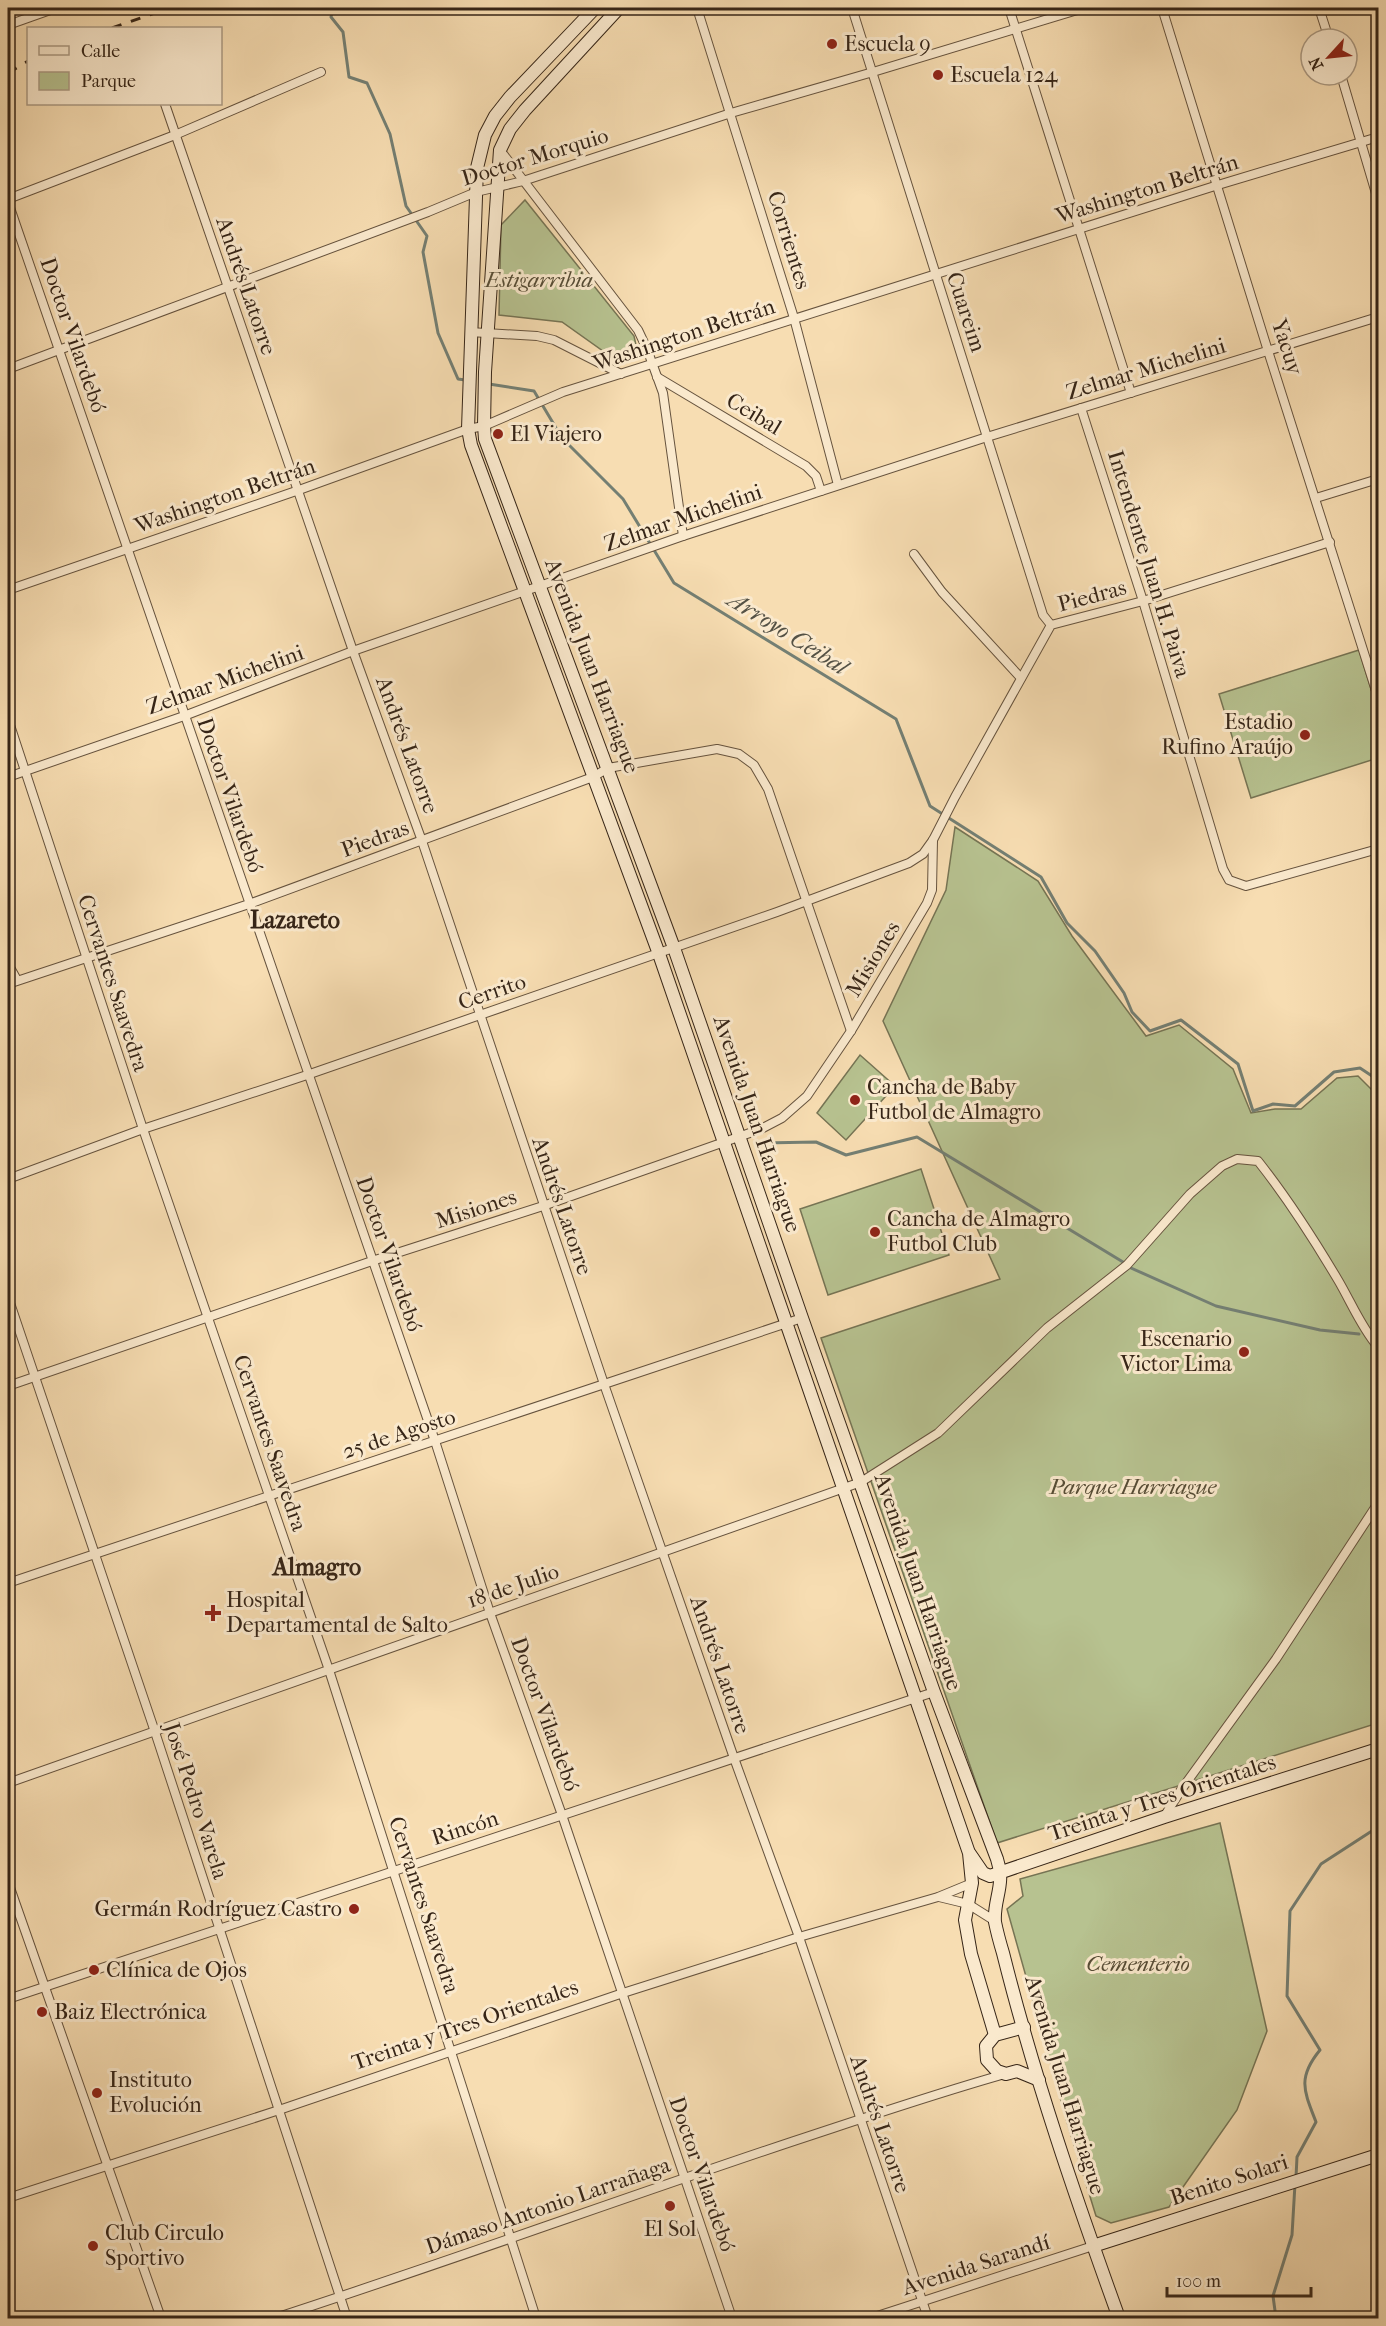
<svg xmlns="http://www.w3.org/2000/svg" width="1386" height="2326" font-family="'IM FELL French Canon',serif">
<rect width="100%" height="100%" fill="#f7ddb2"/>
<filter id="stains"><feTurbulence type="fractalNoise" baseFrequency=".00333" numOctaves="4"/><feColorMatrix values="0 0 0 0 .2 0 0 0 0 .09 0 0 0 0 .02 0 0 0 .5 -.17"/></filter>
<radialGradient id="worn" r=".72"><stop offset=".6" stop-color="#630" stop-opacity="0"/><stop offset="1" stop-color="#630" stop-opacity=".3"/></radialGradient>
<!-- green -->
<g fill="#b7c290" stroke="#767454" stroke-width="1.5">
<polygon points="525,200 634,336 638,354 603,351 562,322 499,315 501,225"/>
<polygon points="1359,650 1378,712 1378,758 1251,798 1219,694"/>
<polygon points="955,827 1038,881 1072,936 1146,1036 1179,1025 1233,1069 1251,1113 1275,1109 1301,1109 1337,1078 1358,1076 1378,1096 1378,1723 997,1843 821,1338 1000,1279 883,1021 946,890"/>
<polygon points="860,1055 895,1086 846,1140 817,1113"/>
<polygon points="921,1169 949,1255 828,1295 800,1209"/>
<polygon points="1220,1823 1267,2031 1237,2110 1169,2207 1111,2223 1096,2216 1067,2122 1007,1909 1023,1896 1020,1879"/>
</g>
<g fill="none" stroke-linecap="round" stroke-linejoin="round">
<!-- stream -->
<g stroke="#747f73" stroke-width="3">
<polyline points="333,8 331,17 343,32 349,77 367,83 390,134 406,206 427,236 423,252 438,333 458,379 465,380"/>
<polyline points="489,384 534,391 562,438 623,499 674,583 896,719 930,806 1041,877 1067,923 1095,951 1124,993 1132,1012 1150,1031 1181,1020 1238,1064 1253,1111 1273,1104 1295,1106 1334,1072 1360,1068 1378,1080"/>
<polyline points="756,1143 816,1142 846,1155 917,1137 1123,1262"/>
<polyline points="1131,1268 1216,1306 1320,1330 1359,1334"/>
<path d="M 1296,2177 L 1297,2157 L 1316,2122 C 1304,2091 1297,2078 1320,2050 L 1287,1996 L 1290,1911 L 1321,1864 L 1378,1827"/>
<polyline points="1276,2318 1273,2296 1292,2235 1295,2184"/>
</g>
<!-- street casing -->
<g stroke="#66533e" stroke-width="10">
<g id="street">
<polyline points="697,8 794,318 838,485"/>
<polyline points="852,8 1043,615 1051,625"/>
<polyline points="1009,8 1131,393"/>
<polyline points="1162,8 1268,351 1378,697"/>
<polyline points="1319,8 1329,39"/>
<polyline points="8,25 56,8"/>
<polyline points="1341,75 1378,200"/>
<polyline points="165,104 353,651 422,841 604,1384 734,1758 799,1937 928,2318"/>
<polyline points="500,150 638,330 647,349 663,393 683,536"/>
<polyline points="8,199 175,135 321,72"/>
<polyline points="8,202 435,1441 490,1613 562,1815 732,2318"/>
<polyline points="470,332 537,336 554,340 621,374"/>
<polyline points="8,369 428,212 476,192 523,181 731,113 873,72 1084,8"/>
<polyline points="657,377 806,466 816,476 821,491"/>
<polyline points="1081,408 1143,601 1223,869 1229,880 1246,886 1378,849"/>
<polyline points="1316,498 1378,479"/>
<polyline points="914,554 942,592 1021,678"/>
<polyline points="8,590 299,490 468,429 484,426 563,392 1218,185 1378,137"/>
<polyline points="8,719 143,1129 329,1670 536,2318"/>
<polyline points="8,777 184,716 353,651 683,536 987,437 1378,317"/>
<polyline points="8,964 17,980"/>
<polyline points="8,984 249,904 593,777 608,768 717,749 739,754 754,765 768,789 851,1031"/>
<polyline points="8,1179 143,1129 307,1075 777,912 909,863 923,854 933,840 955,797 1051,625 1143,601 1330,542"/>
<polyline points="8,1297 155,1732 347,2318"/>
<polyline points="8,1386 372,1261 543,1206 761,1129 782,1118 807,1096 851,1031 927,903 932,890 933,840"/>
<polyline points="8,1583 802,1318"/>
<path d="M 8,1783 L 861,1482 L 938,1433 L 1047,1328 L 1127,1265 L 1190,1194 L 1222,1166 L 1237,1159 L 1258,1161 C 1288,1199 1313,1238 1338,1280 C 1351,1302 1361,1327 1378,1347"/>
<polyline points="1164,1817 1181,1790 1276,1659 1378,1503"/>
<polyline points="8,1882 161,2318"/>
<polyline points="939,1897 968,1904 995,1921"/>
<polyline points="8,1999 934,1692"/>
<polyline points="8,2198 279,2110 623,1993 799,1937 938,1897 972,1883"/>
<path d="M 275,2318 C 448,2262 620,2199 794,2141 C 864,2118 934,2094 1005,2074"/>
<polyline points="871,2318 1093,2246"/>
</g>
</g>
<!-- secondary casing -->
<g stroke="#362517" stroke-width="14">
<g id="secondary">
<polyline points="595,8 510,97 495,116 485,135 477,168 468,429 471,445 659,954 969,1853 972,1883 965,1920 971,1954 995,2035"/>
<path d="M 619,8 L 525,110 L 510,129 L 500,150 L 485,372 L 484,426 L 485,439 L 674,948 L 802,1318 L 934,1692 L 997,1859 C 1006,1885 993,1899 995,1922 C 997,1932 1000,1943 1003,1953 C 1034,2077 1076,2199 1119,2318"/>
<polyline points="970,1854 983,1873 990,1876 1164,1817 1378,1749"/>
<polyline points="1024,2027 995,2035 986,2046 987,2060 997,2071 1006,2074 1017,2071 1039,2080"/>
<polyline points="1093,2246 1378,2155"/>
</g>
</g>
<!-- street -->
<use href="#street" stroke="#fae9cd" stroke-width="8"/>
<!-- secondary -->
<use href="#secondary" stroke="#fae9cd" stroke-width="12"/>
<!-- rail -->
<g stroke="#362517" stroke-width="3" stroke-dasharray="10 10" stroke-linecap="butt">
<polyline points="112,28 169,8"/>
<polyline points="8,73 28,61"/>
</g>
</g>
<!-- markers -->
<g fill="#8f2418" stroke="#fae9cd" stroke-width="2">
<circle cx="832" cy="44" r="6"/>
<circle cx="938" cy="75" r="6"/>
<circle cx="498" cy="434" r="6"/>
<circle cx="1305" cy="735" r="6"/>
<circle cx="855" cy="1100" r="6"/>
<circle cx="875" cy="1232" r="6"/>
<circle cx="1244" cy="1352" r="6"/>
<path d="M210 1604h6v6h6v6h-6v6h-6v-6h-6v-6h6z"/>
<circle cx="354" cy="1909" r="6"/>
<circle cx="94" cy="1970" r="6"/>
<circle cx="42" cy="2012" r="6"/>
<circle cx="97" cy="2093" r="6"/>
<circle cx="670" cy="2206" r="6"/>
<circle cx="93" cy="2246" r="6"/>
</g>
<g text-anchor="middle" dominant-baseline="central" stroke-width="6" stroke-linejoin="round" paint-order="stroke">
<!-- poi labels -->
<g font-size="22" fill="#362517" stroke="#fae9cd" text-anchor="start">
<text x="844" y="44">Escuela 9</text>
<text x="950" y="75">Escuela 124</text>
<text x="510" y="434">El Viajero</text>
<text x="1293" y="722" text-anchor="end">Estadio<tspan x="1293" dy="25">Rufino Araújo</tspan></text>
<text x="867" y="1087">Cancha de Baby<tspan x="867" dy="25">Futbol de Almagro</tspan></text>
<text x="887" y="1219">Cancha de Almagro<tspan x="887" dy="25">Futbol Club</tspan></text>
<text x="1232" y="1339" text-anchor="end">Escenario<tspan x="1232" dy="25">Victor Lima</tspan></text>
<text x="226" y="1600">Hospital<tspan x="226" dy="25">Departamental de Salto</tspan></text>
<text x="342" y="1909" text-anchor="end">Germán Rodríguez Castro</text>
<text x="106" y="1970">Clínica de Ojos</text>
<text x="54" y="2012">Baiz Electrónica</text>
<text x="109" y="2080">Instituto<tspan x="109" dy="25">Evolución</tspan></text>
<text x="670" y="2229" text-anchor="middle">El Sol</text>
<text x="105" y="2233">Club Circulo<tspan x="105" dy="25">Sportivo</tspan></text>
</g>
<!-- street labels -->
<g font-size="22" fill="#362517" stroke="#fae9cd">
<text transform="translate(535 157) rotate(-17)">Doctor Morquio</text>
<text transform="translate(1147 189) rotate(-17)">Washington Beltrán</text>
<text transform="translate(789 240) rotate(73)">Corrientes</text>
<text transform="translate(246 286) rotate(71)">Andrés Latorre</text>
<text transform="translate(966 312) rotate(72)">Cuareim</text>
<text transform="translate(73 335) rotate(71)">Doctor Vilardebó</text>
<text transform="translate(684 335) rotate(-18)">Washington Beltrán</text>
<text transform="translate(1287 347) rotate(72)">Yacuy</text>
<text transform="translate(1146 369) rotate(-17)">Zelmar Michelini</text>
<text transform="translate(754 414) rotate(31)">Ceibal</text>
<text transform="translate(225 496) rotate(-19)">Washington Beltrán</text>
<text transform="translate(683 518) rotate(-19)">Zelmar Michelini</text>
<text transform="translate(1149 564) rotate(73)">Intendente Juan H. Paiva</text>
<text transform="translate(1092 596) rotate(-15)">Piedras</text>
<text transform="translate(592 666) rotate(69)">Avenida Juan Harriague</text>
<text transform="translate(225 680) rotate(-20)">Zelmar Michelini</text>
<text transform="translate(407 745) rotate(70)">Andrés Latorre</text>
<text transform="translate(230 795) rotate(71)">Doctor Vilardebó</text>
<text transform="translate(375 839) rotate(-20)">Piedras</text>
<text transform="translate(873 959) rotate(-59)">Misiones</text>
<text transform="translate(113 983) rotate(72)">Cervantes Saavedra</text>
<text transform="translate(492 992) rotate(-19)">Cerrito</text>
<text transform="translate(757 1124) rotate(71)">Avenida Juan Harriague</text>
<text transform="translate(562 1206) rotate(71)">Andrés Latorre</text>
<text transform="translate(476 1209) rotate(-18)">Misiones</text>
<text transform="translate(389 1254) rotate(71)">Doctor Vilardebó</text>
<text transform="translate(399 1434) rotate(-18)">25 de Agosto</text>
<text transform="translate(270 1443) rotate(71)">Cervantes Saavedra</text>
<text transform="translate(918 1582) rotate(71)">Avenida Juan Harriague</text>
<text transform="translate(513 1586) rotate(-19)">18 de Julio</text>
<text transform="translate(720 1665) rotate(71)">Andrés Latorre</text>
<text transform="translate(545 1714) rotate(70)">Doctor Vilardebó</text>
<text transform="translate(1162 1798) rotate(-18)">Treinta y Tres Orientales</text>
<text transform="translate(196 1801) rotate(72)">José Pedro Varela</text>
<text transform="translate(465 1828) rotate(-18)">Rincón</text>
<text transform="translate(424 1905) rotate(72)">Cervantes Saavedra</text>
<text transform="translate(465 2025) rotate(-19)">Treinta y Tres Orientales</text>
<text transform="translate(1065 2085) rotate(73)">Avenida Juan Harriague</text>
<text transform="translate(880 2124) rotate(71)">Andrés Latorre</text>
<text transform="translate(702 2174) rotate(71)">Doctor Vilardebó</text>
<text transform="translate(1229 2180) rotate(-18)">Benito Solari</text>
<text transform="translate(548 2206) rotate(-19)">Dámaso Antonio Larrañaga</text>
<text transform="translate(976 2265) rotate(-18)">Avenida Sarandí</text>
</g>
<!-- park labels -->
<g font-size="22" font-style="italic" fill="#564c35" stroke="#fae9cd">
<text x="539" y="280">Estigarribia</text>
<text x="1133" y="1487">Parque Harriague</text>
<text x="1138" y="1964">Cementerio</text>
</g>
<!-- water labels -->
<g font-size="24" font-style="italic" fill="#555245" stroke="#fae9cd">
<text transform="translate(788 633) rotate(32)">Arroyo Ceibal</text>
</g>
<!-- neighbourhood labels -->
<g font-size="24" font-weight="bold" fill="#362517" stroke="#fae9cd">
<text x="295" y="920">Lazareto</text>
<text x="317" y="1567">Almagro</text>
</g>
</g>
<!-- margin -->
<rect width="1386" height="2326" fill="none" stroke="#f7ddb2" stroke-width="30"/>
<rect x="9" y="9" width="1368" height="2308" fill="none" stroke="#362517" stroke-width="3"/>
<rect x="15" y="15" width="1356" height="2296" fill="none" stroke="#362517" stroke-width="1.5"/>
<!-- legend -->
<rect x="27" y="27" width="195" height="78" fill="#fae9cd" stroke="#ac9b84" stroke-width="1.5"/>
<rect x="39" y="46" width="30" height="9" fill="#fae9cd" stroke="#ac9b84" stroke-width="1.5"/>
<text x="81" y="57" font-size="18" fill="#362517">Calle</text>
<rect x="39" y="72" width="30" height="18" fill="#b7c290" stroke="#ac9b84" stroke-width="1.5"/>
<text x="81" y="87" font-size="18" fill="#362517">Parque</text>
<!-- north arrow -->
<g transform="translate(1329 57) rotate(243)"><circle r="28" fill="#fae9cd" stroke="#ac9b84" stroke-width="1.5"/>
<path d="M0-4.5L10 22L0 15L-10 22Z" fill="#8f2418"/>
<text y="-9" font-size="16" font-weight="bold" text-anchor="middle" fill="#362517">N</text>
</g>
<!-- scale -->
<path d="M1167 2287v9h144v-9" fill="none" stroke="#362517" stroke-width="3"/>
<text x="1176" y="2287" font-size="18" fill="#362517" stroke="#fae9cd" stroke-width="4.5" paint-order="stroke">100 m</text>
<rect width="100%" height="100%" filter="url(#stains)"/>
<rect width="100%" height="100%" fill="url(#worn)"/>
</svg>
